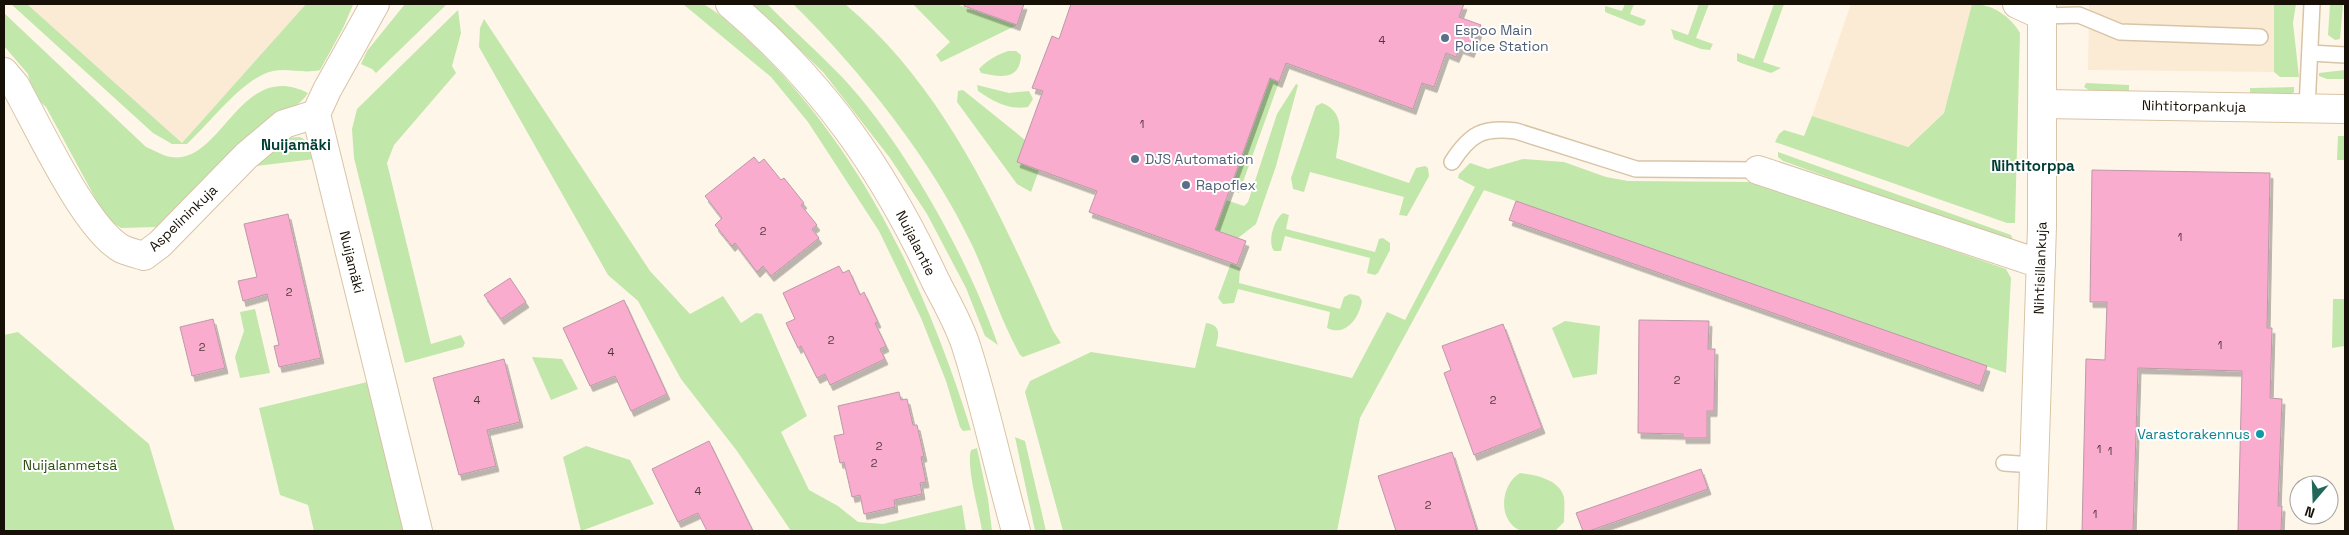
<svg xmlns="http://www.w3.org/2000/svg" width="2349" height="535" font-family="'Space Grotesk',sans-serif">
<defs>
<filter id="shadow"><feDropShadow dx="3" dy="5.5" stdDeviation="0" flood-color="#0004"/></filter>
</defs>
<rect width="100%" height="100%" fill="#fff6ea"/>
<!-- built -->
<g fill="#fbebd5">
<polygon points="27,4 306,4 182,143"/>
<polygon points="1851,4 1972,4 1944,113 1907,147 1812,116"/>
<polygon points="2089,4 2274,4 2274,72 2088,70"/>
</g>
<!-- green -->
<g fill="#c2e7aa">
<path d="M 11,4 L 27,4 L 182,143 L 306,4 L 353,5 L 343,28 L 320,70 C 304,74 288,68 273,71 C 244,77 210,123 187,144 L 172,144 L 153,133 Z"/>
<polygon points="405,4 447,4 376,73 372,69 361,64 367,51"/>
<path d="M 683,4 C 689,4 697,2 702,4 C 715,8 742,35 752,44 C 861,147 927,289 971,430 L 963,431 L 960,427 L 946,381 L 921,318 L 879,231 L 808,122 L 771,77 Z"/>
<path d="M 752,4 L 767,4 C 792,29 818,52 843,78 C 906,146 968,258 998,345 L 985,336 L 966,288 L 927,214 L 890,158 L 823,72 Z"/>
<path d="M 793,4 L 845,4 C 946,89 1000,213 1053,331 L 1061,343 L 1023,357 L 1020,355 C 1001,321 989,282 973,247 C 932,160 861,71 793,4 Z"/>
<polygon points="913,4 956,4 1017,25 941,62 936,55 950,42"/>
<polygon points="1625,4 1634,4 1630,14 1646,20 1644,25 1640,26 1605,12 1605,6 1622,11"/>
<polygon points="1699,4 1709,4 1696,38 1713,44 1710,50 1701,49 1674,39 1671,29 1688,35"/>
<polygon points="1774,4 1784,4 1763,62 1781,68 1771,73 1741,63 1737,61 1737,53 1754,59"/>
<path d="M 1972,4 C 1993,4 2010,16 2020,33 L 2015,223 L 2007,223 L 1775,142 L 1779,134 L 1784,130 L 1804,136 L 1812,116 L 1908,147 L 1944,113 Z"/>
<polygon points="2274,4 2296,4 2293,23 2299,77 2280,77 2274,72"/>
<polygon points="2330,4 2343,4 2340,39 2335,40 2328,35"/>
<polygon points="458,10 461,33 452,66 456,73 394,145 387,163 431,344 461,335 465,343 463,347 405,363 354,158 352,129 357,109"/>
<path d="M 4,13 L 146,147 C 154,150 163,156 171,157 C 222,165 240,58 308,93 C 297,111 274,114 259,127 C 245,138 235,154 222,166 C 201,187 180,207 158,227 L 121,228 L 106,218 L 46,107 L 33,95 L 28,74 L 4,46 Z"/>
<polygon points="484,19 650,271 690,314 723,296 741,323 756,313 762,314 807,416 781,432 809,490 838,506 858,522 883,524 962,505 966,531 791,531 737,451 681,379 638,301 608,275 479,47 480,28"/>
<path d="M 1008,51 L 1016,51 L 1021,55 C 1020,81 1000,77 981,73 L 979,69 C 987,60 997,55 1008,51 Z"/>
<polygon points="2345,70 2345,79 2327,79 2319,76 2319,73"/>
<polygon points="1270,78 1279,82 1239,193 1230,189"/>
<polygon points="2086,83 2129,85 2129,96 2094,93 2084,87"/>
<polygon points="1296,84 1298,85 1276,166 1256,224 1238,238 1215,230 1226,200 1244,206 1248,202 1277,114"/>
<path d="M 977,85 L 1009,93 L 1029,91 L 1033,99 L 1028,107 C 1007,110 995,102 978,91 Z"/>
<polygon points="2294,87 2294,92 2290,96 2250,99 2250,88"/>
<polygon points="963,90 1025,140 1018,162 1039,170 1031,192 1017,184 957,102 958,91"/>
<path d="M 1322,103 C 1347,113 1339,136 1336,158 L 1409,183 L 1416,168 L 1425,166 L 1428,168 L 1429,176 L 1407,216 L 1399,215 L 1404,197 L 1310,172 L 1304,192 L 1293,189 L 1291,178 L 1316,106 Z"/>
<polygon points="2338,136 2345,136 2345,160 2337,160"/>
<polygon points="300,137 314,145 315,159 248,167 284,138"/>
<polygon points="1778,152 2011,235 2013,240 2009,242 1783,161 1778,157"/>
<path d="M 1523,159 L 1564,162 L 1606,177 L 1628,181 L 1755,182 L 2006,269 L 2011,278 L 2006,373 L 1484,190 L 1360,418 L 1337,531 L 1063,531 L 1025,392 L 1030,381 L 1091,352 L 1195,368 L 1206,323 C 1221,325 1219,334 1216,346 L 1352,378 L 1387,312 L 1405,320 L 1475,187 L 1458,178 L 1459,174 L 1470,163 L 1488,169 Z"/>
<path d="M 1283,213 L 1289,215 L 1286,229 L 1375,252 L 1379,239 L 1383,238 L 1390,243 L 1390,250 L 1378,273 L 1375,275 L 1367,273 L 1370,258 L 1285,236 L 1281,251 L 1274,251 C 1267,242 1274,219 1283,213 Z"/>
<path d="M 1231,263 L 1240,268 L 1239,283 L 1340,309 L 1344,297 L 1350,294 L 1359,296 L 1362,301 C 1359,318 1346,337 1327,328 L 1330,312 L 1238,289 L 1234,303 L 1223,304 L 1218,298 Z"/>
<polygon points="2333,299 2345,299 2345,346 2332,348"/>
<polygon points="255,309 270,373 240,378 235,357 244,331 240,312"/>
<polygon points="1565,321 1600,326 1597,374 1573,378 1552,328"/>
<polygon points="18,332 149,444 175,531 4,531 4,335"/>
<polygon points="532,357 562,359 578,389 551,400"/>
<polygon points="367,382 405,531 314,531 308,505 280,495 259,408"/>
<polygon points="1015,437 1025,441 1046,531 1035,531"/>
<polygon points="586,446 630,460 654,504 581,531 563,457"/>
<path d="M 977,448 L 988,499 L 992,531 L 982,531 C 979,510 966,467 971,450 Z"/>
<path d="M 1520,473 C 1535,475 1559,479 1564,497 C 1565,505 1564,514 1564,522 L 1555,531 C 1545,531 1528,535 1519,530 C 1497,519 1501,484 1520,473 Z"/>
</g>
<!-- building -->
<g fill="#faacce" stroke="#bc99a7" filter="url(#shadow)">
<polygon points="964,4 1024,4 1017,25 964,6"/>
<polygon points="1071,4 1464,4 1459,17 1481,25 1471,52 1460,48 1456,57 1446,53 1434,87 1422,83 1413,109 1286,63 1279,82 1270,78 1215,230 1246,241 1237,265 1089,212 1097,191 1017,162 1043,91 1032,88 1052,36 1059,39"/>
<polygon points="754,157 759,163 764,159 781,180 784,178 804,203 801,205 817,225 812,229 819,238 771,276 763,266 757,272 735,243 732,246 715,225 722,218 705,196"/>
<polygon points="2092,170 2270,173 2267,328 2272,328 2270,398 2282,399 2278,506 2282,506 2281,531 2238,531 2242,371 2138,368 2133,531 2082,531 2086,359 2105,360 2107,302 2090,302"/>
<polygon points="1516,201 1987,366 1980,386 1509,220"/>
<polygon points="288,214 321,358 279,367 274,346 279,345 267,294 243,301 238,281 257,277 244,224"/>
<polygon points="839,266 843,273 849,270 860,295 864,292 878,322 875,323 886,346 880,349 885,359 830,385 825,374 817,378 801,346 798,348 786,323 795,319 783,293"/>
<polygon points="510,278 526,302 501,319 484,295"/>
<polygon points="624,300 667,394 631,411 615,376 590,386 563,328"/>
<polygon points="213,319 225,368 192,376 180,327"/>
<polygon points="1639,320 1709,321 1708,349 1715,349 1714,411 1707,411 1707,438 1683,438 1683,434 1638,433"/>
<polygon points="1503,324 1542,428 1474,455 1444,373 1451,370 1442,346"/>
<polygon points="504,359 520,422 487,430 496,466 459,475 433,378"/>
<polygon points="899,392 901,400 907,399 913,425 917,425 924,456 921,457 926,482 920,483 922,494 894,500 895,507 864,514 860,495 852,497 844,462 840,463 834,436 844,434 838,406"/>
<polygon points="709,441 753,531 707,531 698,513 678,522 652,469"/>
<polygon points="1452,452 1477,531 1396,531 1378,476"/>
<polygon points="1701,469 1708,489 1589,531 1583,531 1576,513"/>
</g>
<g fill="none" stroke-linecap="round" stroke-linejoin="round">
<!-- lane casing -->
<g stroke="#d8c4a6" stroke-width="18">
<g id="lane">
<polyline points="2043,16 2079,15 2120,32 2260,37"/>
<polyline points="2310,53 2345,55"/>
<polyline points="2307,108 2312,4"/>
<path d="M 1452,162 C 1470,134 1482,127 1516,131 L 1636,169 L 1758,170"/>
<polyline points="2004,463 2034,465"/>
</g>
</g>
<!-- street casing -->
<g stroke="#d8c4a6" stroke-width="30">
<g id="street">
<polyline points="375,4 327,90 316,114 418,531"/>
<polyline points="2017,4 2043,16"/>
<path d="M 4,72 L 15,85 C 37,124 85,229 122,249 C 129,252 137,254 144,256 L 160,244 L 246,156 L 284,124 L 316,114"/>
<polyline points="2043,104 2345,109"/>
<polyline points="1758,170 2041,264"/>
<polyline points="2032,531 2042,226 2042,4"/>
</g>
</g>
<!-- secondary casing -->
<g stroke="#d8c4a6" stroke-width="30">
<path id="secondary" d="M 730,4 C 824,84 883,169 935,280 C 946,302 960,325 967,349 C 986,409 999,471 1016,531"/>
</g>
<!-- lane -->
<use href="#lane" stroke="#fff" stroke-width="15"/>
<!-- street -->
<use href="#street" stroke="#fff" stroke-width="28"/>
<!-- secondary -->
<use href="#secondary" stroke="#fff" stroke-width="28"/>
</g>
<!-- markers -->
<g fill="#5c6f8a" stroke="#fff" stroke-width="2">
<circle cx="1445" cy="38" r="5"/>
<circle cx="1135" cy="159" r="5"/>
<circle cx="1186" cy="185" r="5"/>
</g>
<circle fill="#0f9aa8" stroke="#fff" stroke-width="2" cx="2260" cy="434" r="5"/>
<g text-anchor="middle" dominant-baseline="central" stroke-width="4" stroke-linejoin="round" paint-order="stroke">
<!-- number labels -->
<g font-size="11" fill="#503738">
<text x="1382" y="40">4</text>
<text x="1142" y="124">1</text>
<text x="763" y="231">2</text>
<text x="2180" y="237">1</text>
<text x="289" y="292">2</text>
<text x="831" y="340">2</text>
<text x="2220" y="345">1</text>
<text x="202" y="347">2</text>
<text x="611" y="352">4</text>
<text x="1677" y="380">2</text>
<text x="477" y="400">4</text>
<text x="1493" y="400">2</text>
<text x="879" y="446">2</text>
<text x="2099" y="449">1</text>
<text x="2110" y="451">1</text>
<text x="874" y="463">2</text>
<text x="698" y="491">4</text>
<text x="1428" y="505">2</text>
<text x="2095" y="514">1</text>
</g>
<!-- service labels -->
<g font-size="14" fill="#4e5e75" stroke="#fff" text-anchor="start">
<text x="1455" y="30">Espoo Main<tspan x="1455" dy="16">Police Station</tspan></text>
<text x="1145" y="159">DJS Automation</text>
<text x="1196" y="185">Rapoflex</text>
</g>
<!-- street labels -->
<g font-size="14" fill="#171006" stroke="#fff">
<text transform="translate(2194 106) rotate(1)">Nihtitorpankuja</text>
<text transform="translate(183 218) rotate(-44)">Aspelininkuja</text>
<text transform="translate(916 243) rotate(63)">Nuijalantie</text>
<text transform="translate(352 262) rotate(76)">Nuijamäki</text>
<text transform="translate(2040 268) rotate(-88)">Nihtisillankuja</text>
</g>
<!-- culture labels -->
<g font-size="14" fill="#0d838f" stroke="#fff" text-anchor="end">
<text x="2250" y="434">Varastorakennus</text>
</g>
<!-- park labels -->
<g font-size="14" fill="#2d4d12" stroke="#fff">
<text x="70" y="465">Nuijalanmetsä</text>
</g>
<!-- neighbourhood labels -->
<g font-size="15" font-weight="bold" fill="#003d33" stroke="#fff">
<text x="296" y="144">Nuijamäki</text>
<text x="2033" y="165">Nihtitorppa</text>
</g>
</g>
<!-- border -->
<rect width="2349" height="535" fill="none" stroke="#171006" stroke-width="10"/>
<!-- north arrow -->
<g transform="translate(2314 500) rotate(199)"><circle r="24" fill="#ffffff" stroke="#a29f9b"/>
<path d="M0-4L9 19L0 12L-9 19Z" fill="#226759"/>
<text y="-8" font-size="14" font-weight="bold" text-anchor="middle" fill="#171006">N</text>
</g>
</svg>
